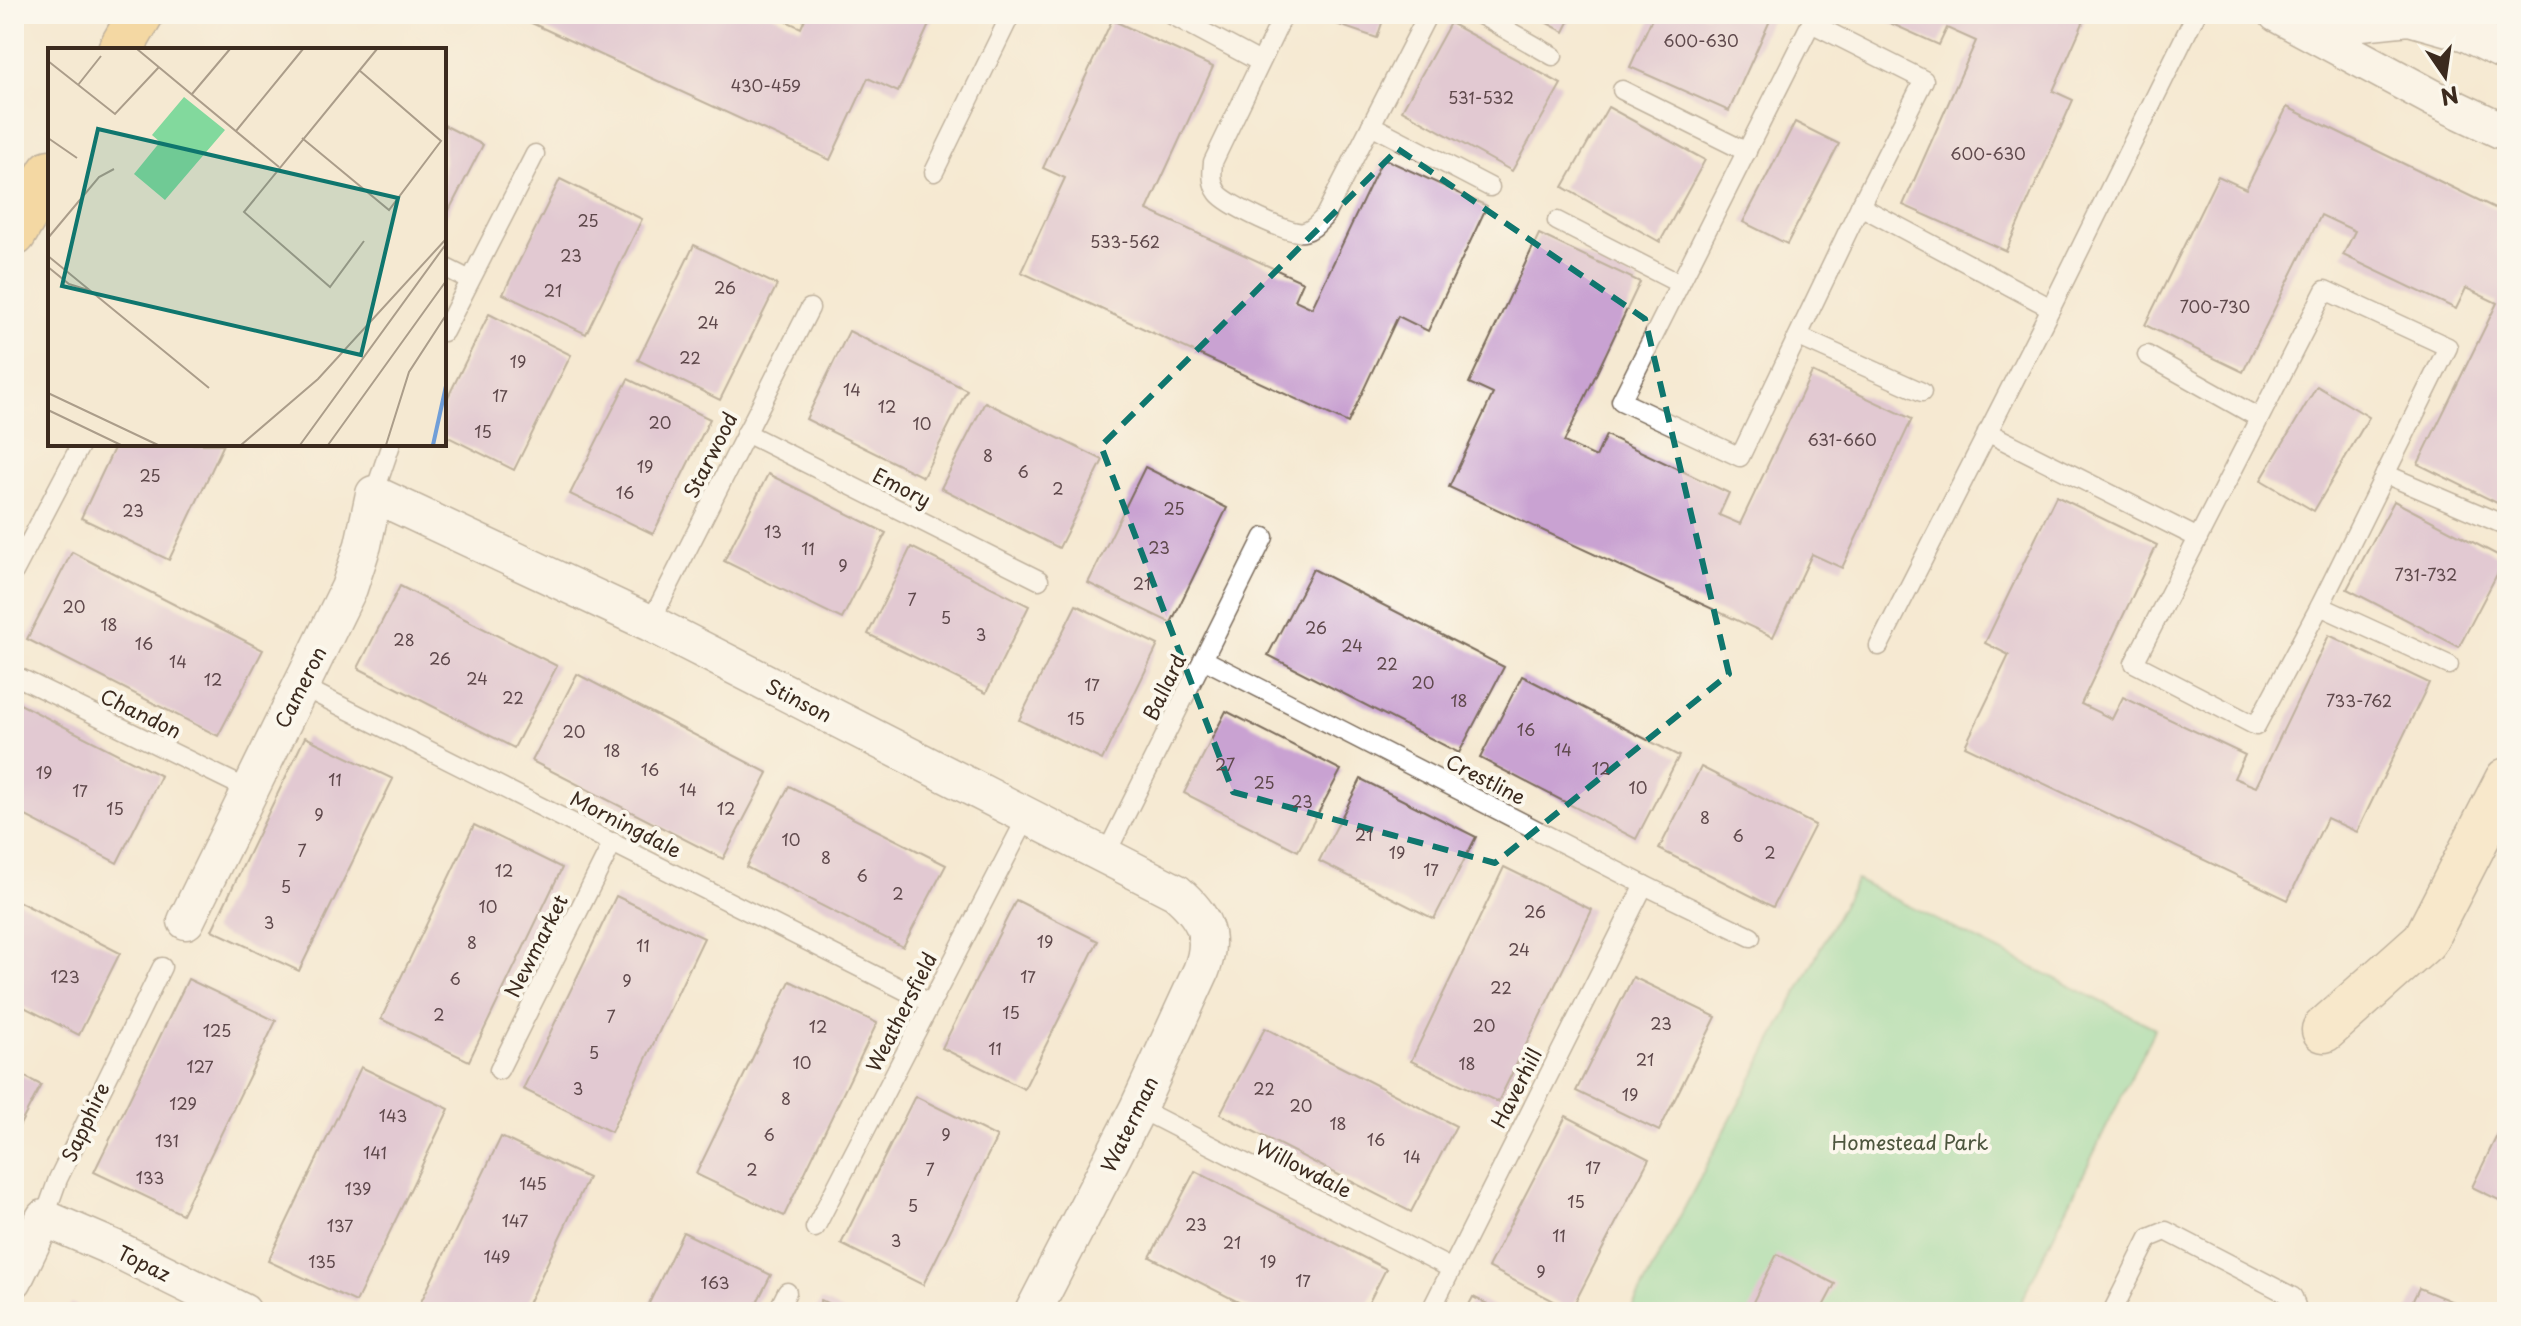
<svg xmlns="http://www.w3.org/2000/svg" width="2521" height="1326" font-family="'Playpen Sans',sans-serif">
<rect width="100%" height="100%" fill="#fbf7ec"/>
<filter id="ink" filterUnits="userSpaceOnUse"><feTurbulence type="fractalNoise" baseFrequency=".0125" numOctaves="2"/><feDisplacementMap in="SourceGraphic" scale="16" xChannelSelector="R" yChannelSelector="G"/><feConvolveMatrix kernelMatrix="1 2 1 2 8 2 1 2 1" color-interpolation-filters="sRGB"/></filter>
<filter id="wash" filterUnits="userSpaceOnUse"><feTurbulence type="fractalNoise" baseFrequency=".006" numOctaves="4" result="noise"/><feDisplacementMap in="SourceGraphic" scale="32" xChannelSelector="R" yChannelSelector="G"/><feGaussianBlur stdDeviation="1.8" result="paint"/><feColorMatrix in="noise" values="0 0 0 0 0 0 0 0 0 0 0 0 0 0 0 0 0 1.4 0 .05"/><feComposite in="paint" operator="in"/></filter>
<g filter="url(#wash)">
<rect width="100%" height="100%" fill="#f5e9d2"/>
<!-- green -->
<polygon fill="#82d99d" stroke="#5e825e" stroke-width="2" points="1856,880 2155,1028 2016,1312 1630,1312"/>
<g id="blocks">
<!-- building -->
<g fill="#c9a2d2">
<polygon points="512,14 771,14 801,28 807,14 934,14 898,92 868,78 830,160"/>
<polygon points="1218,14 1243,14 1238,24"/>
<polygon points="1333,14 1385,14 1377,38 1330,22"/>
<polygon points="1530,14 1573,14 1564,32"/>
<polygon points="1654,14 1773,14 1729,111 1630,67"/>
<polygon points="1870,14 2087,14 2053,91 2073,100 2006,251 1903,205 1976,41 1947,28 1939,45"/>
<polygon points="1112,20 1213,67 1147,210 1303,282 1295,300 1312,308 1383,158 1487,206 1428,331 1398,316 1348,423 1021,272 1065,178 1043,168"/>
<polygon points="1450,23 1561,84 1512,171 1402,110"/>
<polygon points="1608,107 1705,160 1660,242 1563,187"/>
<polygon points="2287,107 2507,214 2507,508 2418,464 2497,303 2466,288 2456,309 2343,255 2355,231 2321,215 2243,372 2145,325 2218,176 2246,189"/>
<polygon points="1795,122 1839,144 1787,244 1743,222"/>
<polygon points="444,125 483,145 444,220"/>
<polygon points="560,179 642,219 586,334 503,294"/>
<polygon points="1539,234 1640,282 1564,442 1596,457 1606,435 1729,493 1719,515 1740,524 1812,372 1912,419 1842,568 1812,554 1773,637 1449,487 1493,394 1469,383"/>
<polygon points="694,245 777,285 720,400 638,360"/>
<polygon points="489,314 571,355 514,470 444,435 444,405"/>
<polygon points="849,331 967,390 923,477 806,419"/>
<polygon points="628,379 710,419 653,534 570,494"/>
<polygon points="2317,386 2369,417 2314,511 2261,480"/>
<polygon points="985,402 1103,460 1059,548 941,488"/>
<polygon points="116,444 224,444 169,560 81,518"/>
<polygon points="1145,467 1227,508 1171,623 1088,583"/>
<polygon points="768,474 886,533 842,619 724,561"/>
<polygon points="2056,496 2157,545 2081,704 2112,719 2123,697 2245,755 2234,778 2256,787 2329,635 2429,683 2357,832 2327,818 2288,900 1965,746 2009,655 1985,643"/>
<polygon points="2394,501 2505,559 2459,647 2347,589"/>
<polygon points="911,547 1029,606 986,693 868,634"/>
<polygon points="72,552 263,650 218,736 27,639"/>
<polygon points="1313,569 1504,667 1459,753 1268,655"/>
<polygon points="400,586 557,666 514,748 358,668"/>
<polygon points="1076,605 1158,645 1102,760 1019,720"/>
<polygon points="577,674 768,773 723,859 532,761"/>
<polygon points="1522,676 1679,756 1636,839 1480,758"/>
<polygon points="14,701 161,776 117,863 14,810"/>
<polygon points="1226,711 1341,770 1298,851 1184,793"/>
<polygon points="305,737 393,779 299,971 212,930"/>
<polygon points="1701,767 1815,825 1773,907 1659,849"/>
<polygon points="1361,779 1476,837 1434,919 1319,861"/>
<polygon points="789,786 946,865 903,947 746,867"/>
<polygon points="474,825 562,868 469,1061 381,1019"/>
<polygon points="1504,867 1592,910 1498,1102 1411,1061"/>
<polygon points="616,896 704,938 611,1132 523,1089"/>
<polygon points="14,899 120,953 79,1035 14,1002"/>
<polygon points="1016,900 1098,941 1024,1089 942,1048"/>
<polygon points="1633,977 1716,1017 1659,1131 1576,1091"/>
<polygon points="188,979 276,1021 182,1214 94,1172"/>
<polygon points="790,981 877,1023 784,1216 696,1174"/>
<polygon points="1265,1028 1456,1126 1411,1212 1220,1114"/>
<polygon points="361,1067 449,1109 356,1302 268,1261"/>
<polygon points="14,1071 41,1085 14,1136"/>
<polygon points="915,1096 997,1137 923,1285 841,1244"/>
<polygon points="2507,1115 2507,1204 2472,1187"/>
<polygon points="1566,1116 1649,1159 1571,1310 1488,1267"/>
<polygon points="501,1137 588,1178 524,1312 416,1312"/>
<polygon points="1195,1171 1386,1269 1364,1312 1258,1312 1150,1257"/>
<polygon points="683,1232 771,1275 752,1312 645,1312"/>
<polygon points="1777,1254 1835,1284 1820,1312 1753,1312 1749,1310"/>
<polygon points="2419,1288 2456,1303 2455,1306 2467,1312 2407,1312"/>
<polygon points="1473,1297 1504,1312 1465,1312"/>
<polygon points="821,1300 845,1312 815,1312"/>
<polygon points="71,1303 89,1312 67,1312"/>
</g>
</g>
</g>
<g filter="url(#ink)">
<use href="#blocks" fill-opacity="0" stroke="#7c6d5d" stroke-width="2"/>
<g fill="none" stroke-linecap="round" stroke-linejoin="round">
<!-- lane casing -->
<g stroke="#7c6d5d" stroke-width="21">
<g id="lane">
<polyline points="1170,14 1260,62"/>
<path d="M 1284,14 L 1213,162 C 1212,172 1211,184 1218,193 C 1226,204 1291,236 1304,232 C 1313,230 1318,223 1324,217 L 1428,14"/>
<polyline points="1479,14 1553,56"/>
<polygon points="1811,23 1924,80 1860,206 1740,457 1621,401"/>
<polyline points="1622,90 1747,152"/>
<polyline points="1371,125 1490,187"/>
<polyline points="934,172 1011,14"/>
<polyline points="1860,206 2051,308"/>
<polyline points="1557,221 1680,284"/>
<polyline points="444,267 470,280"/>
<polygon points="2325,290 2448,347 2320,606 2256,726 2134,663"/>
<polyline points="444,332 535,154"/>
<polyline points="1799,337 1922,392"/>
<polyline points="2147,355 2259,418"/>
<polyline points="1987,432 2198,538"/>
<polyline points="746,433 1039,580"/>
<polyline points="2385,474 2507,526"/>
<polyline points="374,494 391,444"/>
<polyline points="14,572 81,444"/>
<polyline points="2320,606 2449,665"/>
<polyline points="650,623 810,308"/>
<polyline points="1879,646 2051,308 2196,14"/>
<polyline points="1203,659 1644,885 1751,937"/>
<polyline points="14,675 249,790"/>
<polyline points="301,686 930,1003"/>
<polyline points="1105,856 1264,537"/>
<polyline points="499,1070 613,842"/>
<polyline points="1138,1108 1450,1268"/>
<polyline points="44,1218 58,1179 162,967"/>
<polyline points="815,1228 1027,817"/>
<polyline points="777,1312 787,1292"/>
<polyline points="1430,1312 1644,885"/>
<polyline points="2115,1312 2114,1308 2149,1238 2166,1231 2293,1297 2298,1312"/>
</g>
</g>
<!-- street casing -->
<g stroke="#7c6d5d" stroke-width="39">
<g id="street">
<polyline points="2277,14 2433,98 2507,133"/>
<polyline points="2294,17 2361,22 2409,17 2466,33 2507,53"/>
<path d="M 186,921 L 349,588 L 363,545 L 374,494 L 650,623 L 1176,892 C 1204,916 1215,936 1201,971 L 1138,1108 L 1033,1312"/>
<polyline points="14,1280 44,1218 116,1249 243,1312"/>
</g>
</g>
<!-- secondary casing -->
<g stroke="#7c6d5d" stroke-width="47">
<polyline id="secondary" points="2324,1030 2425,940 2507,780"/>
</g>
<!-- highway casing -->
<g stroke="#7c6d5d" stroke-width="47">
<g id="highway">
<polyline points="120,50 141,14"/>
<polyline points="14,234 50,172"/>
</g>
</g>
<!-- lane -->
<use href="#lane" stroke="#fff" stroke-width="18"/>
<!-- street -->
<use href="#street" stroke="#fff" stroke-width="36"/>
<!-- secondary -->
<use href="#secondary" stroke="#fae7c3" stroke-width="44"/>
<!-- highway -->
<use href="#highway" stroke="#f2c36a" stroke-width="44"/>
</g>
</g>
<!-- marked area -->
<path d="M0 0H2521V1326H0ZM 1398,149 L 1645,319 L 1729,674 L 1495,863 L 1233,792 L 1101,446 Z" fill="#f5e9d2" fill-opacity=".55" fill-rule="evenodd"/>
<path fill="none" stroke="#0f766e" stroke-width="6" stroke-dasharray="16 10" stroke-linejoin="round" d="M 1398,149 L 1645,319 L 1729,674 L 1495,863 L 1233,792 L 1101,446 Z"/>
<g text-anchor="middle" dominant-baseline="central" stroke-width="8" stroke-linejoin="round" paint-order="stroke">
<!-- number labels -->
<g font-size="16" fill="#5e484b">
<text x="1701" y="40">600-630</text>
<text x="766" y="85">430-459</text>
<text x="1481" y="97">531-532</text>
<text x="1988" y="153">600-630</text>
<text x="588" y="220">25</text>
<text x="1125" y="241">533-562</text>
<text x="571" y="255">23</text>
<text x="725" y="287">26</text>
<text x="553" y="290">21</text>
<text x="2215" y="306">700-730</text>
<text x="708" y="322">24</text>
<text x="690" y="357">22</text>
<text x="518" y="361">19</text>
<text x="852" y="389">14</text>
<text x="500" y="395">17</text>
<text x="887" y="406">12</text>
<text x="660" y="422">20</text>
<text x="922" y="423">10</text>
<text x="483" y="431">15</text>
<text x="1842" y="439">631-660</text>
<text x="988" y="455">8</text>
<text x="645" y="466">19</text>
<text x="1023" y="471">6</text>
<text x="150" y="475">25</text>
<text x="1058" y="488">2</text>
<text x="625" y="492">16</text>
<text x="1174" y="508">25</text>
<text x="133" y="510">23</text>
<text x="773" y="531">13</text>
<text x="1159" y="547">23</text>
<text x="808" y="548">11</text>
<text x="843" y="565">9</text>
<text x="2426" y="574">731-732</text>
<text x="1142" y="583">21</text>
<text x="912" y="599">7</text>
<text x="74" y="606">20</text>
<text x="946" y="617">5</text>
<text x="109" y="624">18</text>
<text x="1316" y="627">26</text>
<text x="981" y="634">3</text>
<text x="404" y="639">28</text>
<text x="144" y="643">16</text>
<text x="1352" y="645">24</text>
<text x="440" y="658">26</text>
<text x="178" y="661">14</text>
<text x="1387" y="663">22</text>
<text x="477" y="678">24</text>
<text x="213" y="679">12</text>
<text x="1423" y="682">20</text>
<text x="1092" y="684">17</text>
<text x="513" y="697">22</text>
<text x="1459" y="700">18</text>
<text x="2359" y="700">733-762</text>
<text x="1076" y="718">15</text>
<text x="1526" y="729">16</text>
<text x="574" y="731">20</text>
<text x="1563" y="749">14</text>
<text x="612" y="750">18</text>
<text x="1225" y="764">27</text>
<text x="1601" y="768">12</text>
<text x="650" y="769">16</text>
<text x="44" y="772">19</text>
<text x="335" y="779">11</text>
<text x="1264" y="782">25</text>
<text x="1638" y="787">10</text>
<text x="688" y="789">14</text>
<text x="80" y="790">17</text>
<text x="1302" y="801">23</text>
<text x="115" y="808">15</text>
<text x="726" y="808">12</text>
<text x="319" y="814">9</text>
<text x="1705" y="817">8</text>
<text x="1364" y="834">21</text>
<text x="1738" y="835">6</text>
<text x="791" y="839">10</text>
<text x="302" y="850">7</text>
<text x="1397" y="852">19</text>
<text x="1770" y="852">2</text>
<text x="826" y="857">8</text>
<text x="1431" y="869">17</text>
<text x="504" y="870">12</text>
<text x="862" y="875">6</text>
<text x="286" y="886">5</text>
<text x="898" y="893">2</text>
<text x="488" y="906">10</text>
<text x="1535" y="911">26</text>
<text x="269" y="922">3</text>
<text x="1045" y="941">19</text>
<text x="472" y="942">8</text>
<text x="643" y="945">11</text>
<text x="1519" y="949">24</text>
<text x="65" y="976">123</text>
<text x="1028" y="976">17</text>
<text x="455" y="978">6</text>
<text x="627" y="980">9</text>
<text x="1501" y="987">22</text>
<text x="1011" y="1012">15</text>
<text x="439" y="1014">2</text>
<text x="611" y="1016">7</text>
<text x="1661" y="1023">23</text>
<text x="1484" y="1025">20</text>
<text x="818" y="1026">12</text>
<text x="217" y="1030">125</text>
<text x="995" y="1048">11</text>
<text x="594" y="1052">5</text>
<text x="1645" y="1059">21</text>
<text x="802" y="1062">10</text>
<text x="1467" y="1063">18</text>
<text x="200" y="1066">127</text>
<text x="578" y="1088">3</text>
<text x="1264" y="1088">22</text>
<text x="1630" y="1094">19</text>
<text x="786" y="1098">8</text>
<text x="183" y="1103">129</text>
<text x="1301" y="1105">20</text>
<text x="393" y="1115">143</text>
<text x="1338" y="1123">18</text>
<text x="769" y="1134">6</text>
<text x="946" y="1134">9</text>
<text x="1376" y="1139">16</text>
<text x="167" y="1140">131</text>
<text x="375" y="1152">141</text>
<text x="1412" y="1156">14</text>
<text x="1593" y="1167">17</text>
<text x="752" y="1169">2</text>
<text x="930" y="1169">7</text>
<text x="150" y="1177">133</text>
<text x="533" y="1183">145</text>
<text x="358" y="1188">139</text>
<text x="1576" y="1201">15</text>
<text x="913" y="1205">5</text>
<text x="515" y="1220">147</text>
<text x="1196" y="1224">23</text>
<text x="340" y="1225">137</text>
<text x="1559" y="1235">11</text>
<text x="896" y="1240">3</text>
<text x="1232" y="1242">21</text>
<text x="497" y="1256">149</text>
<text x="322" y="1261">135</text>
<text x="1268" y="1261">19</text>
<text x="1541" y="1271">9</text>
<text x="1303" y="1280">17</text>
<text x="715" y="1282">163</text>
</g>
<!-- street labels -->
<g font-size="20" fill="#3b2a1e" stroke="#fbf7ec">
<text transform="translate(710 455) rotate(-63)">Starwood</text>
<text transform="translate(902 487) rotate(27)">Emory</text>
<text transform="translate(300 687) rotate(-63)">Cameron</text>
<text transform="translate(1164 687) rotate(-64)">Ballard</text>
<text transform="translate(799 700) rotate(27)">Stinson</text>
<text transform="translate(141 713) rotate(26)">Chandon</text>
<text transform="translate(1486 779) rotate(27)">Crestline</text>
<text transform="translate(626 824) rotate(27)">Morningdale</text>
<text transform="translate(536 946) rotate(-63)">Newmarket</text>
<text transform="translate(901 1012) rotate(-63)">Weathersfield</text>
<text transform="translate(1516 1088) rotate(-63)">Haverhill</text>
<text transform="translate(85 1122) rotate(-65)">Sapphire</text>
<text transform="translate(1129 1124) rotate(-64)">Waterman</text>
<text transform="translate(1304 1168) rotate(27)">Willowdale</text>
<text transform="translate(144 1263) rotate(26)">Topaz</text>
</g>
<!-- park labels -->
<g font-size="20" fill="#4d563e" stroke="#fbf7ec">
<text x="1910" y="1142">Homestead Park</text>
</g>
</g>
<!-- overview -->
<g transform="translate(48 48)">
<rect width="398" height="398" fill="#f5e9d2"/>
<path d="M 136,49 L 177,82 L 117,152 L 86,126 L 112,94 L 104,87 Z" fill="#82d99d"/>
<path fill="none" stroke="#709ed8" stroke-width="4" d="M 385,397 L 398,338"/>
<path fill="none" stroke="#ab9d8a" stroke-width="2" d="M 89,1 L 231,119M 0,13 L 67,66 L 111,19M 30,37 L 53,8M 144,46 L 182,1M 188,83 L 255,1M 0,90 L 29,110M 254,90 L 341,162 L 393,93 L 311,22M 0,190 L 51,129 L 66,121M 316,193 L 282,239 L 196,164 L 329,1M 0,208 L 161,340M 0,219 L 21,236 L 40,242M 0,345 L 110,397M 0,362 L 73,397M 193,397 L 270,331 L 398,191M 252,397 L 398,196M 280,397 L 398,233M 338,397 L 361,324 L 398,267"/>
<path fill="#0f766e" fill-opacity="0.15" stroke="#0f766e" stroke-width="4" d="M 50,81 L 350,150 L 313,307 L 14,238 Z"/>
<rect width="398" height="398" fill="none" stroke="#3b2a1e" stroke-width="4"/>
</g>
<!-- margin -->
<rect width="2521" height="1326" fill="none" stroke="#fbf7ec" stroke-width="48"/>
<!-- north arrow -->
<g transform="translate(2445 76) rotate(167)" stroke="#fbf7ec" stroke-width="6" paint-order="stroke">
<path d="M0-6L14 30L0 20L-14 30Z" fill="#3b2a1e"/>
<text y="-12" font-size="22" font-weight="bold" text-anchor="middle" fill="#3b2a1e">N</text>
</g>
</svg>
